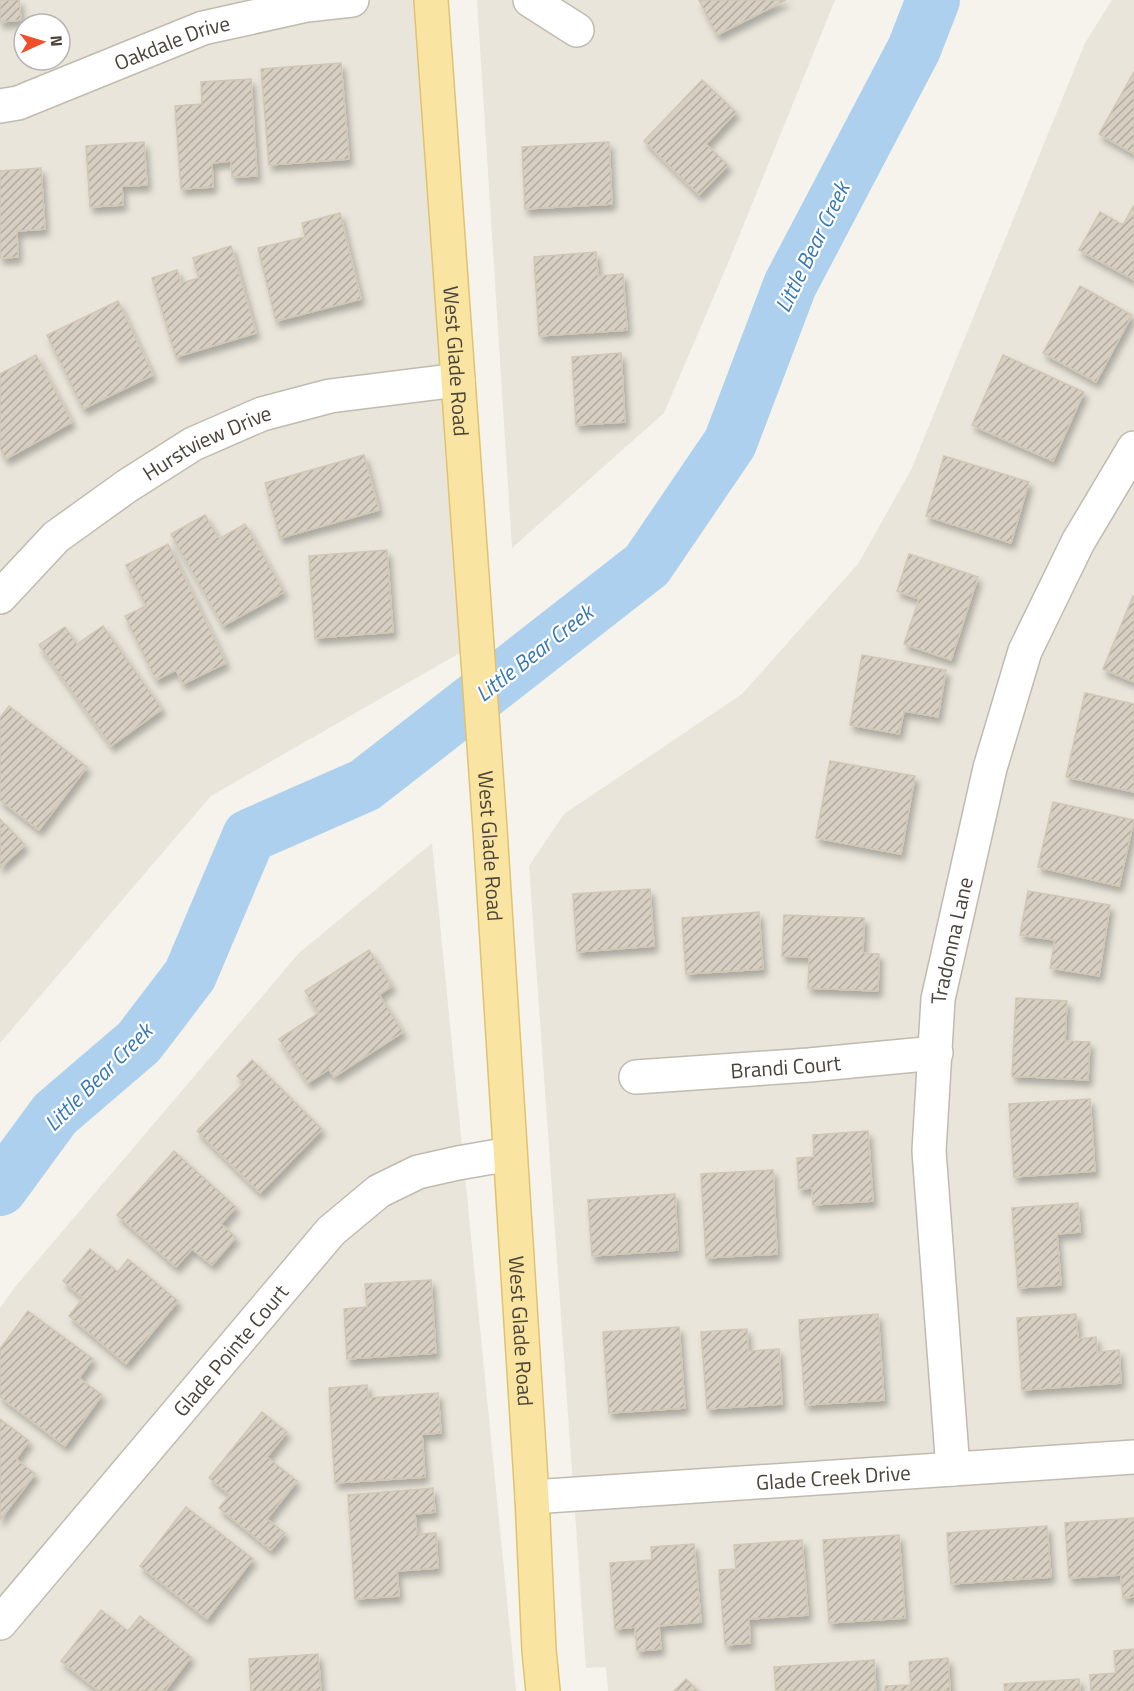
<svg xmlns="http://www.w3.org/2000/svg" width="1134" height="1691" font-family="'Titillium Web',sans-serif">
<defs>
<pattern id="building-hatch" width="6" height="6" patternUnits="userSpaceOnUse" patternTransform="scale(1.5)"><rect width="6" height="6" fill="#d7cfc2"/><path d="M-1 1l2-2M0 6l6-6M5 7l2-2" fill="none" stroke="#b0aa9f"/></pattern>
<filter id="shadow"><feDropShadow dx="3.5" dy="6" stdDeviation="3" flood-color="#0004"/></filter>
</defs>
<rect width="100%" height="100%" fill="#f5f3ec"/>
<!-- residential -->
<g fill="#e9e5da" fill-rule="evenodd">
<path d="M 0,0 L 426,0 L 477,643 L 211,796 L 0,1043 ZM 24,24 L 60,24 L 60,60 L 24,60 Z"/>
<polygon points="477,0 835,0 731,256 664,413 512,548"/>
<polygon points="1112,0 1134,0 1134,1691 608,1691 606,1667 586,1668 529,866 564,814 742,694 858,564 911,470 1085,43"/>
<polygon points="432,843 516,1691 0,1691 0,1308 15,1287 299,953"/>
</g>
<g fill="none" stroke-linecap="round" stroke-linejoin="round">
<!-- river -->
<polyline stroke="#acd0ee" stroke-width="54" points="0,1189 55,1114 139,1042 190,975 249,836 365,785 647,565 730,443 790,285 914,49 933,0"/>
</g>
<!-- building -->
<g fill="url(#building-hatch)" stroke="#d1c7b5" stroke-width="1.5" filter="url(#shadow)">
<polygon points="0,0 19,0 21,20 0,22"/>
<polygon points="699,0 786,0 717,35"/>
<polygon points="341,63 349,159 269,165 261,69"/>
<polygon points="1134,72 1134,154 1099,134"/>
<polygon points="251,79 257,176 232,177 231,161 212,163 213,187 181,189 175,106 202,104 201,82"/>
<polygon points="702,80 736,112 706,144 728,165 699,195 644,141"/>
<polygon points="144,142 147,185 122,186 123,205 90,207 86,146"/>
<polygon points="609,142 612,204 525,209 522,147"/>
<polygon points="41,168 45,229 17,231 18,257 0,258 0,171"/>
<polygon points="1134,205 1134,280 1079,250 1100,212 1123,225"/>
<polygon points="340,213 361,299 276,321 258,248 305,237 302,223"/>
<polygon points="231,246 256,333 176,357 152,278 177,270 181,283 199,278 193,258"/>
<polygon points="596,252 598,276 623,274 627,330 539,336 534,257"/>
<polygon points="1080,286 1132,315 1096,382 1043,353"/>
<polygon points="118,301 153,375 83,409 47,335"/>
<polygon points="621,353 625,422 576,425 572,357"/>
<polygon points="36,355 72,422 6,459 0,448 0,374"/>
<polygon points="1003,355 1084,392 1053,461 972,425"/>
<polygon points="364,455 379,510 280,538 265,483"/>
<polygon points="944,456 1029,482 1011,543 926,516"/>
<polygon points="205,515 219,539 245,524 284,592 223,626 171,534"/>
<polygon points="168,544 226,663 183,684 176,670 156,680 125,616 146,606 126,565"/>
<polygon points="387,550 393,632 315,638 309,556"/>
<polygon points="909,554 978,577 951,660 904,644 919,599 897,591"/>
<polygon points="1133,596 1134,597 1134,682 1103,669"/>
<polygon points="103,626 162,709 111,746 39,645 65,627 77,644"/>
<polygon points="862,655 946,670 938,717 904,711 899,734 850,725"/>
<polygon points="1085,693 1134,704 1134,792 1066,777"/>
<polygon points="9,706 87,767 39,830 0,800 0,718"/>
<polygon points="830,761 915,776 901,854 816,838"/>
<polygon points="1053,802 1134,820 1119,886 1038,867"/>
<polygon points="0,819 25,845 0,868"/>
<polygon points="650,889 654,946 577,952 573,894"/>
<polygon points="1028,891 1110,905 1099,976 1050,968 1055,940 1020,935"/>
<polygon points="759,912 763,969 686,974 682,918"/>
<polygon points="784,915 864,918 863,953 879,954 878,991 808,988 809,957 782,956"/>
<polygon points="369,950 392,986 379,995 403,1032 334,1077 329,1069 308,1083 279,1039 319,1013 305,991"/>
<polygon points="1016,998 1067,1001 1065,1041 1090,1042 1088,1080 1012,1076"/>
<polygon points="252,1060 322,1129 260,1193 197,1131 244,1083 237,1076"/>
<polygon points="1090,1099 1095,1171 1014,1177 1009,1104"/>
<polygon points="868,1131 873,1201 813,1205 812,1188 799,1189 797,1158 814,1157 813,1135"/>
<polygon points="174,1151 236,1207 221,1224 236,1237 212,1265 192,1249 176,1267 117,1215"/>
<polygon points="773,1170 777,1254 706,1258 701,1174"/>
<polygon points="675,1194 678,1250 592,1256 588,1200"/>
<polygon points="1078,1203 1080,1232 1057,1234 1061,1285 1018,1288 1012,1208"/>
<polygon points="90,1249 118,1272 128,1259 178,1301 126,1364 69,1316 83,1298 63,1281"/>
<polygon points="431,1280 436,1353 347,1359 344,1309 367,1307 365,1284"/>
<polygon points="28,1311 93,1359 79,1378 102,1395 65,1446 0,1397 0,1349"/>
<polygon points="878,1314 884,1400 805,1405 799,1320"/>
<polygon points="1076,1314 1078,1339 1096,1337 1097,1352 1119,1350 1121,1383 1022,1390 1017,1318"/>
<polygon points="679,1327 685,1408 609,1413 603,1332"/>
<polygon points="747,1329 748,1351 779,1349 782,1404 707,1409 701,1332"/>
<polygon points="367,1385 368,1398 438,1393 441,1433 422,1434 425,1477 335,1483 329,1388"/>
<polygon points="262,1412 287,1432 267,1457 297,1481 267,1519 285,1533 271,1550 219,1508 230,1495 209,1478"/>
<polygon points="0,1419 29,1441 16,1459 35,1474 0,1520"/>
<polygon points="433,1488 435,1512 415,1514 417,1534 436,1533 438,1568 397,1571 399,1596 355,1599 348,1495"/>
<polygon points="186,1507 253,1559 207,1619 140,1566"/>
<polygon points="1134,1518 1134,1597 1123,1598 1121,1575 1069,1578 1065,1523"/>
<polygon points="1047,1526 1051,1577 951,1584 947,1533"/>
<polygon points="899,1535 905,1618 829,1623 823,1540"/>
<polygon points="802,1540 808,1615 749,1619 750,1643 725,1645 719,1570 736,1569 734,1545"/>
<polygon points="694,1544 701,1622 659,1626 661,1649 637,1651 635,1627 615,1629 610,1563 652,1560 651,1547"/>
<polygon points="101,1610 128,1631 140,1616 191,1657 165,1691 99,1691 61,1661"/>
<polygon points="1134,1649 1134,1691 1091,1691 1090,1675 1116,1673 1114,1651"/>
<polygon points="318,1654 321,1691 251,1691 249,1659"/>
<polygon points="948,1658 950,1691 885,1691 885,1686 911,1685 909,1662"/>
<polygon points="874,1660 876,1691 776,1691 774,1667"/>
<polygon points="686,1679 698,1691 674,1691"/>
<polygon points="1079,1679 1080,1691 1005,1691 1004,1684"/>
</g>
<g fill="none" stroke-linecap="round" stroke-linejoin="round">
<!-- minor casing -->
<g stroke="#c1bbaf" stroke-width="36">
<g id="minor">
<polyline points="530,0 577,30"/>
<path id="s1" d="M 0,106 L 18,103 L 203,28 L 307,5 L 352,0"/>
<path id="s2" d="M 0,597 L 56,537 L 127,486 L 193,444 L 262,414 L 330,396 L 458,380"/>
<path id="s3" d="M 636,1077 L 809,1065 L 936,1053"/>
<path id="s4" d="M 953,1469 L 929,1151 L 938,999 L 990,768 L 1025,651 L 1078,542 L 1134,448"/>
<path id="s5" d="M 532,1497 L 1134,1457"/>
<path id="s6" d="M 0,1623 L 331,1231 L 379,1191 L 418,1172 L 458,1163 L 510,1154"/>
</g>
</g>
<!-- major casing -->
<g stroke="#dfc370" stroke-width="36">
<g id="major">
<path id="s7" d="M 431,0 L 490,829 L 532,1497 L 539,1650 L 543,1691"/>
</g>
</g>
<!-- minor -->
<use href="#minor" stroke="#fff" stroke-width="33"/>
<!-- major -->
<use href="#major" stroke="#fae4a1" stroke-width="33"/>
</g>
<g text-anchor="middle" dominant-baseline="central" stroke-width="4.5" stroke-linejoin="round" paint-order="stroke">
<!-- street labels -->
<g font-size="21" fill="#4a443a" stroke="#fff">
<text stroke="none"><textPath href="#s1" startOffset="184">Oakdale Drive</textPath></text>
<text stroke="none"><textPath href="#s7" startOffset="362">West Glade Road</textPath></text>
<text stroke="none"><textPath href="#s2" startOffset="261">Hurstview Drive</textPath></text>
<text stroke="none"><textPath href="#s7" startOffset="848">West Glade Road</textPath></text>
<text stroke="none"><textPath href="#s4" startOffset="531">Tradonna Lane</textPath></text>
<text stroke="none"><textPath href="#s3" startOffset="150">Brandi Court</textPath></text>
<text stroke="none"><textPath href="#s7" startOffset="1334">West Glade Road</textPath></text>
<text stroke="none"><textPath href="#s6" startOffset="357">Glade Pointe Court</textPath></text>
<text stroke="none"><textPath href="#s5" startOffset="302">Glade Creek Drive</textPath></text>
</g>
<!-- water labels -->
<g font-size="22" font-style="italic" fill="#3678b2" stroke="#fff">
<text transform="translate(812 247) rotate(-64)">Little Bear Creek</text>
<text transform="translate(534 653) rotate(-38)">Little Bear Creek</text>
<text transform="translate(98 1077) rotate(-45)">Little Bear Creek</text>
</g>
</g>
<!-- north arrow -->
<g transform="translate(42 42) rotate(86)"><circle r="28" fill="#ffffff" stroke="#b7b4b0" stroke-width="1.5"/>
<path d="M0-4.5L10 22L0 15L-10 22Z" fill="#f04f29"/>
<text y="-9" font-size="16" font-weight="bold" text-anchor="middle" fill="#4a443a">N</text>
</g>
</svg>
